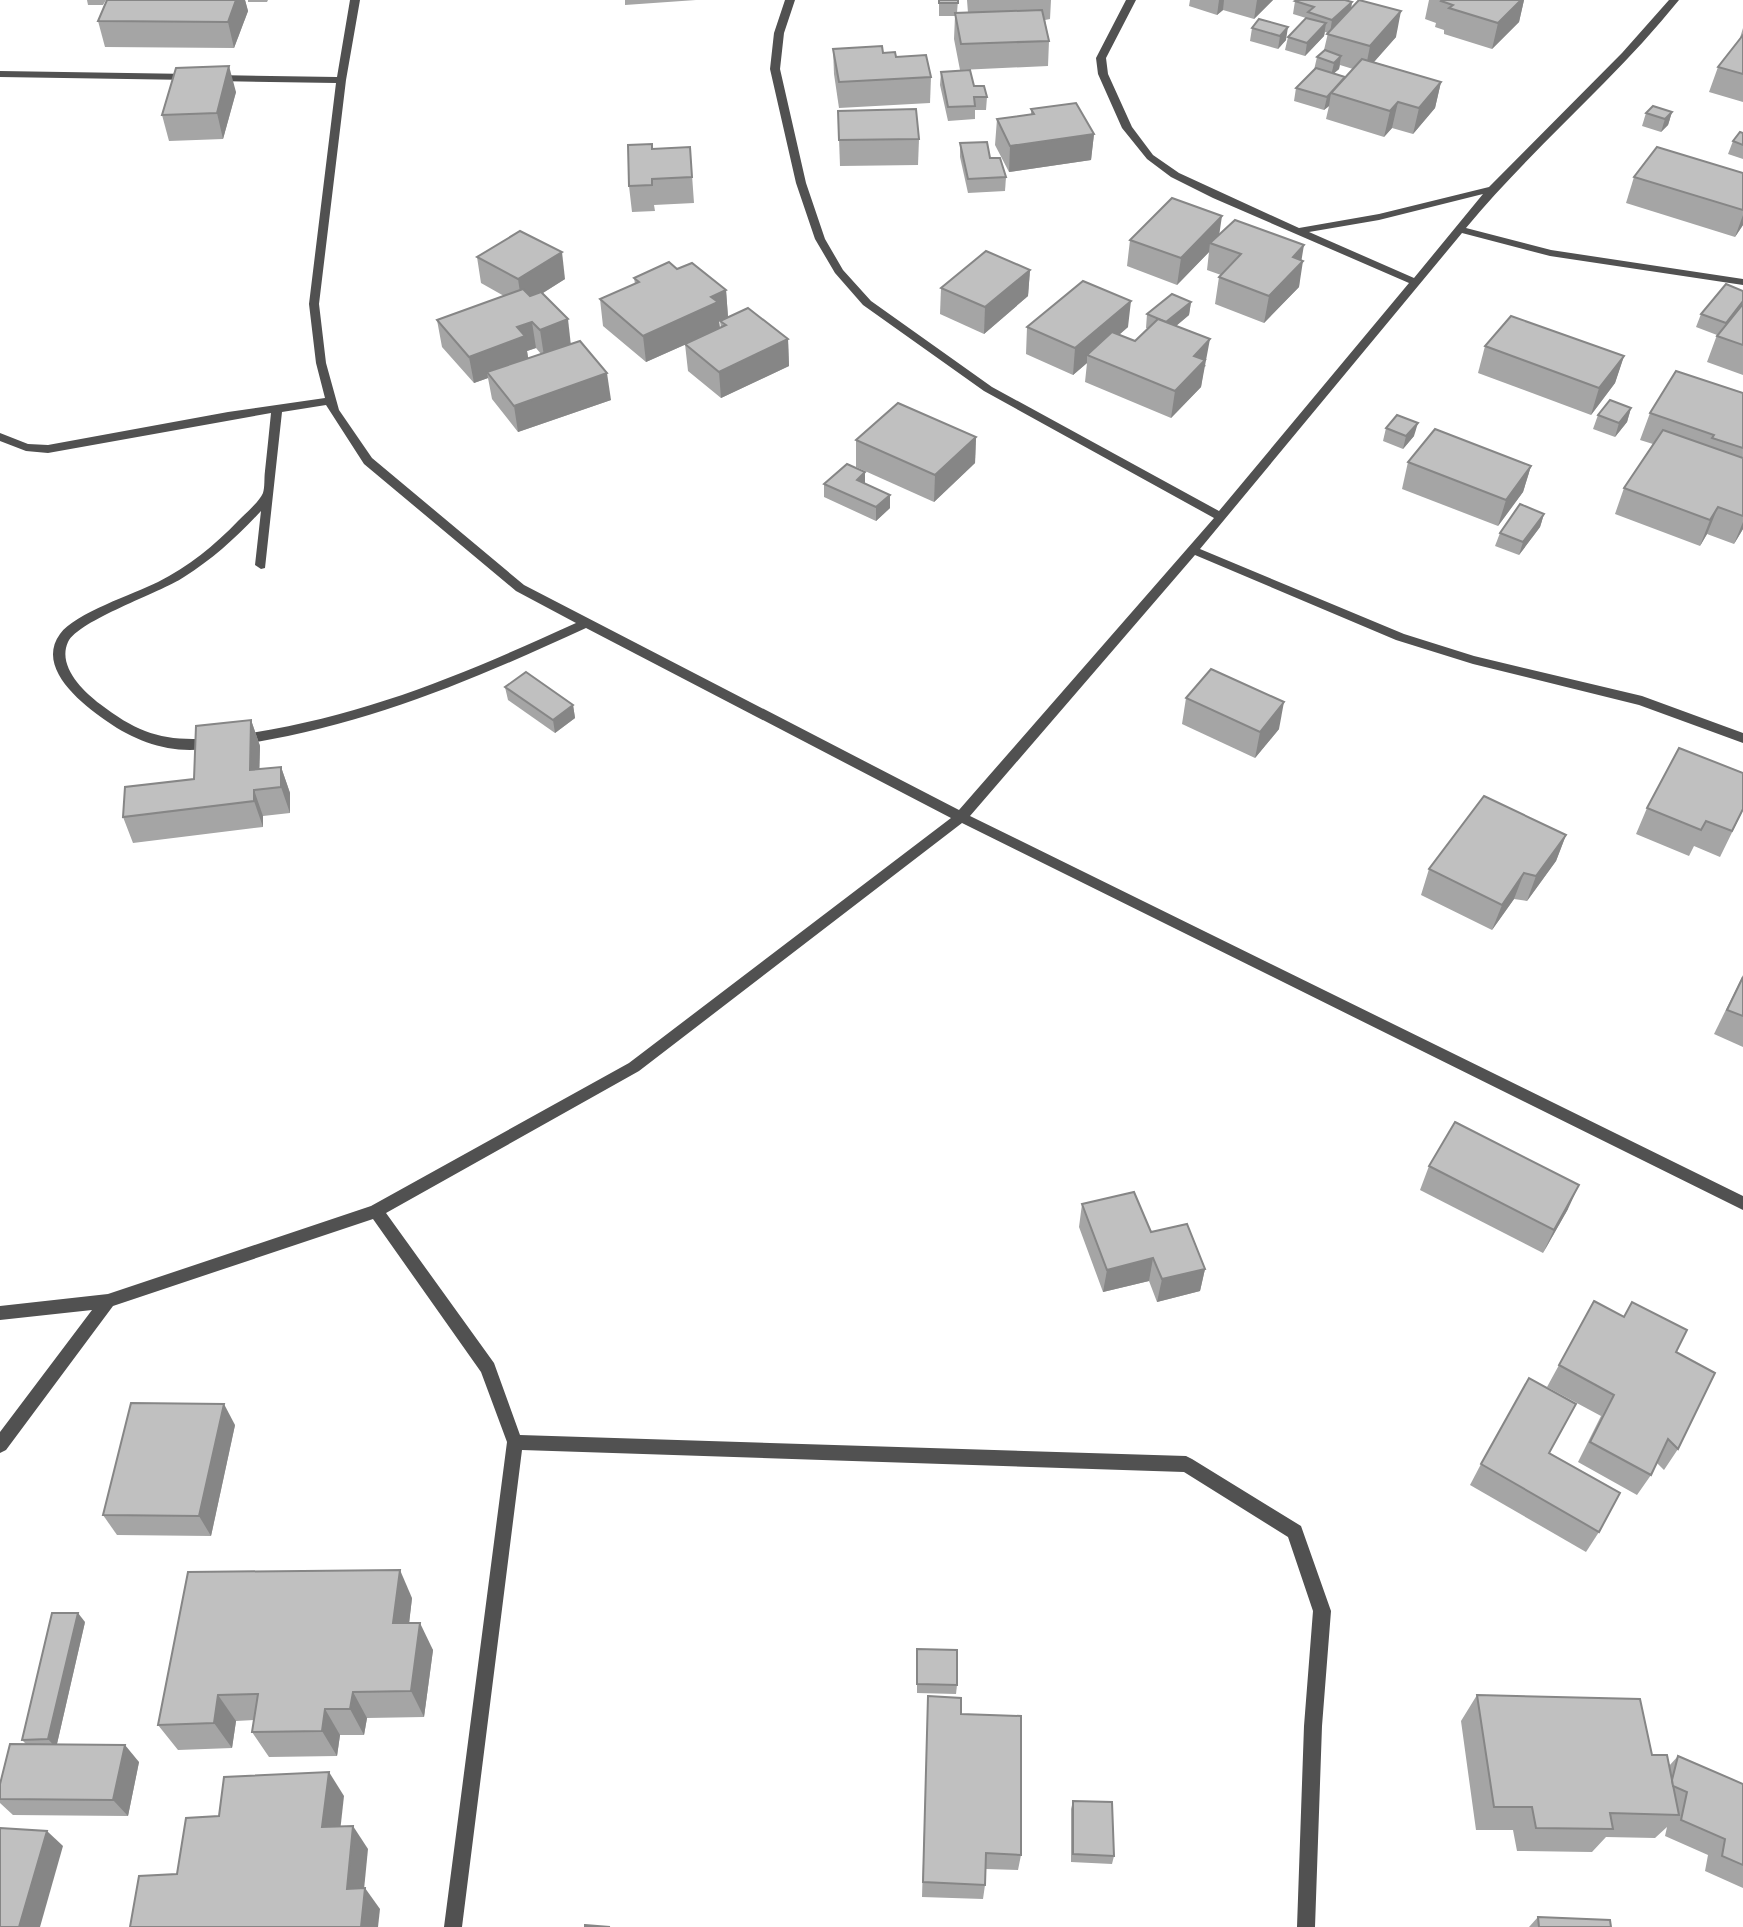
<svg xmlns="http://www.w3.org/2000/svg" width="1743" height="1927" font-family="Commissioner,sans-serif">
<rect width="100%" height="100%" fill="#fff"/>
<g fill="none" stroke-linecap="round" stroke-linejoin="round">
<!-- street -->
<g fill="#515151" fill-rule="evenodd">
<path d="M 350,0 L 360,0 L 346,80 L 319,304 L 326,363 L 339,410 L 372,458 L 524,585 L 959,810 L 1214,518 L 984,391 L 863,305 L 835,273 L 815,239 L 796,183 L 770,69 L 774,33 L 785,0 L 795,0 L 784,33 L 780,69 L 806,183 L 825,239 L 843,270 L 871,301 L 992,387 L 1219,511 L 1409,283 L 1213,198 L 1171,177 L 1147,159 L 1122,128 L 1098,74 L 1096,58 L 1126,0 L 1136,0 L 1106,58 L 1108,74 L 1132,127 L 1153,155 L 1179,173 L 1299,228 L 1379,214 L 1489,187 L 1622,53 L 1669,0 L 1679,0 C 1614,81 1532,148 1466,228 L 1551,250 L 1743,279 L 1743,285 L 1550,256 L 1462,233 L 1200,549 L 1404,634 L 1474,656 L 1642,696 L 1743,733 L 1743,743 L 1639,705 L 1473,664 L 1396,640 L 1195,555 L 970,816 L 1743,1196 L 1743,1210 L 962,823 L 639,1071 L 386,1213 L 494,1363 L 520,1435 L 1186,1456 L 1192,1459 L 1301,1526 L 1331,1611 L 1322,1726 L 1315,1927 L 1297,1927 L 1304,1726 L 1313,1611 L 1288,1537 L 1184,1472 L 522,1450 L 462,1927 L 444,1927 L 507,1442 L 481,1372 L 373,1219 L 113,1306 L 6,1450 L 0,1453 L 0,1432 L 92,1310 L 0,1320 L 0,1306 L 108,1294 L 371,1206 L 629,1063 L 951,818 L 586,628 C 471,681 365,726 238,745 L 233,743 L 232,740 L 233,737 L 238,735 C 363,717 462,675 576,623 L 516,591 L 364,464 L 326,405 L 282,412 L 265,568 L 261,569 L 255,565 L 261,511 C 238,536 213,559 184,577 C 160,593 79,620 68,642 C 57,666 83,691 100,704 C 139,734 165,742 214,738 L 219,740 L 220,743 L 219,746 C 180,757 139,744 108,722 C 83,705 35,668 60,634 C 75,613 134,594 158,582 C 188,567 215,545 238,521 C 246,513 259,502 263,493 C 265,487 264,478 265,471 C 267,452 269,433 271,413 L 48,453 L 26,451 L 0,441 L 0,433 L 28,444 L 48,445 L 228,412 L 325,398 L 316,363 L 309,304 L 336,83 L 215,81 L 210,78 L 215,75 L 337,77 ZM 1483,194 L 1414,278 L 1309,232 L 1379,220 Z"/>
<polygon points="0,71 191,74 196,77 191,80 0,77"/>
</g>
</g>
<!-- wall -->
<g fill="#a5a5a5" fill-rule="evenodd">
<polygon points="87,0 106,0 103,5 88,5"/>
<polygon points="107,0 245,0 248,11 234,48 105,47 98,21"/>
<polygon points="248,0 268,0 267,2 248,2"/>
<polygon points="625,0 696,0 625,5"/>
<polygon points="939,0 958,0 957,13 968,13 967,0 1051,0 1050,19 1045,20 1049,41 1048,66 960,70 954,39 955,16 939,16"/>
<polygon points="1190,0 1273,0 1254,19 1223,10 1217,15 1189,6"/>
<polygon points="1429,0 1524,0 1519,22 1492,49 1444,34 1444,30 1435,27 1436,23 1425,19"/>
<path d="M 1295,1 L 1352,2 L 1351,8 L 1396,37 L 1374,62 L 1441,82 L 1435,108 L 1413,134 L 1392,128 L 1384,137 L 1326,119 L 1329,106 L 1324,110 L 1294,101 L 1296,88 L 1314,70 L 1317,57 L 1324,50 L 1328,33 L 1325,32 L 1324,36 L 1305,56 L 1285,50 L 1288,37 L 1306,18 L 1293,14 ZM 1340,65 L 1353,69 L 1345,77 L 1334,73 L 1339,69 Z"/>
<polygon points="1259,19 1286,40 1278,49 1250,41 1252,28"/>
<polygon points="1743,28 1743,102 1709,92 1718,67 1739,41"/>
<polygon points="833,49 883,53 896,57 931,77 930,103 839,108 834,74"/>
<polygon points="941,72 974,86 987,97 986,110 975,110 975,119 948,121 940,85"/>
<polygon points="236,92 223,139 169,141 162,115"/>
<polygon points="1031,109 1094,134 1091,160 1009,172 995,145 997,119 1031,115"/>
<polygon points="838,111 919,139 918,165 840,166"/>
<polygon points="1672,112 1668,125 1661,132 1642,126 1646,113"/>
<polygon points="1743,133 1743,159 1728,154 1733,141"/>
<polygon points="960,143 990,158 1006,177 1005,191 968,193 960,157"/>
<polygon points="690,147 694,203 654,205 655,211 632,212 629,186 652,149"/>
<polygon points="1743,173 1743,225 1735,237 1626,203 1634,177"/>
<polygon points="1219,235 1301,260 1299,287 1264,323 1215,304 1219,277 1221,275 1207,270 1209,252 1177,285 1127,266 1130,240"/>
<path d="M 477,257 L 565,279 L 543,293 L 571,344 L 611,400 L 518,432 L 492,399 L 488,378 L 474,383 L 442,347 L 437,320 L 504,296 L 481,283 ZM 536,348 L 541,354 L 528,358 L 527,351 Z"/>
<polygon points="677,269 726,290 728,317 719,321 720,329 721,328 720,321 788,339 789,366 721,398 688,371 685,344 698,339 646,362 603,326 600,299 635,284 634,278"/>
<polygon points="1030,270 1028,296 984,334 940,314 941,288"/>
<polygon points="1743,291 1743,375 1707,362 1717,335 1696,327 1701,314"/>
<polygon points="1191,302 1189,315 1176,326 1206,366 1204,367 1201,387 1171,418 1085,382 1087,363 1073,375 1026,354 1027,327 1128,327 1119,335 1135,341 1148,329 1146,328 1147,314"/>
<polygon points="1485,346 1624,356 1615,383 1591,415 1478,373"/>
<polygon points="1743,393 1743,529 1734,544 1707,534 1700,546 1615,514 1624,488 1653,444 1640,440 1650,413"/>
<polygon points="1631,408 1627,422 1615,437 1593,429 1598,415"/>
<polygon points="1386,428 1414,436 1403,449 1383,441"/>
<polygon points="976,437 975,463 934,502 856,467 856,440"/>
<polygon points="1408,462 1531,466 1523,492 1498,526 1402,489"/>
<polygon points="865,472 865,484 890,495 890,508 876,521 824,497 824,484"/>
<polygon points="1544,514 1540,527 1519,555 1495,546 1500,533"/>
<polygon points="505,687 573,705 575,718 555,733 508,700"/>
<polygon points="1186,698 1279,729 1255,758 1182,724"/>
<polygon points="251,720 260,746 259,769 281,767 290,793 290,813 263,816 263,827 133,843 123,817 194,779"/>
<polygon points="1647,808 1743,810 1720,857 1694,846 1689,856 1636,834"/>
<polygon points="1566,835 1556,861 1527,901 1514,899 1492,930 1421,895 1429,869"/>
<polygon points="1743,975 1743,1047 1714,1034"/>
<polygon points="1429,1166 1568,1209 1543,1253 1420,1190"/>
<polygon points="1082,1204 1205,1269 1200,1291 1157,1302 1149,1281 1103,1292 1079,1227"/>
<polygon points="1594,1301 1676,1352 1678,1449 1664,1470 1657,1463 1651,1475 1637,1495 1578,1462 1601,1416 1547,1387"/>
<polygon points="235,1425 211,1536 117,1535 103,1515"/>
<polygon points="1549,1453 1599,1532 1586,1552 1470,1485 1481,1464"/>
<polygon points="412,1598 409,1623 433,1650 424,1717 367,1718 364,1735 340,1735 337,1756 269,1757 252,1732 254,1720 236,1721 232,1748 178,1750 158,1725"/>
<polygon points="85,1622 57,1744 139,1762 128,1816 13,1815 0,1803 0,1784 26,1744 22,1740"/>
<polygon points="917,1649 957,1685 956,1694 917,1693"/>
<polygon points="1477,1695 1652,1755 1669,1766 1678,1756 1743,1784 1743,1888 1705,1871 1708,1855 1665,1836 1667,1827 1655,1838 1606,1837 1592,1852 1517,1851 1513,1830 1476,1830 1461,1721"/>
<polygon points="928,1696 961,1714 1021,1855 1018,1870 986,1869 985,1885 983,1899 922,1897"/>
<polygon points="1073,1801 1114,1856 1112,1864 1071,1862 1071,1809"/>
<polygon points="1538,1917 1611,1927 1529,1927"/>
</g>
<!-- shaded-wall -->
<g fill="#868686">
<polygon points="236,0 245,0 248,11 234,48 228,22"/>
<polygon points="1219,0 1224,0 1223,10 1217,15"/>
<polygon points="1257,0 1273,0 1254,19"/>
<polygon points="1521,0 1524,0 1519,22 1492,49 1498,23"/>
<polygon points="1352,2 1350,15 1330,33 1332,20"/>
<polygon points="1401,11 1396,37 1365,72 1370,46"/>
<polygon points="1326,23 1324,36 1305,56 1307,43"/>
<polygon points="1288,27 1286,40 1278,49 1280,36"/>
<polygon points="1341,56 1339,69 1331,76 1334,63"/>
<polygon points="229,66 236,92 223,139 217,113"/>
<polygon points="1346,77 1331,93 1329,106 1324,110 1327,97"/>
<polygon points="1441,82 1435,108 1413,134 1419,108"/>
<polygon points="1398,102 1392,128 1384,137 1390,111"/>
<polygon points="1672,112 1668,125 1661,132 1665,119"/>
<polygon points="1094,134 1091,160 1009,172 1010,146"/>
<polygon points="1743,215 1743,225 1735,237"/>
<polygon points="1222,216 1218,243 1210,243 1209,252 1177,285 1181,258"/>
<polygon points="1304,245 1301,263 1303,261 1299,287 1264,323 1269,296 1293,257"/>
<polygon points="562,252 565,279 522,306 518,279"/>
<polygon points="1030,270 1028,296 984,334 985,307"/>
<polygon points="726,290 728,317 719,321 720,329 646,362 643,336 711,297"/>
<polygon points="1131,301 1128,327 1093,357 1087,355 1087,363 1073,375 1075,348"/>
<polygon points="1191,302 1189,315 1164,336 1166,323"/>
<polygon points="568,319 571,346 544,356 540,330"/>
<polygon points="532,322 536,348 527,351 529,363 487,372 488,378 474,383 469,357 517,327"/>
<polygon points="788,339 789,366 721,398 719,372"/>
<polygon points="1210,339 1201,387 1171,418 1175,391 1194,356"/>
<polygon points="1624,356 1615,383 1591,415 1599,388"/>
<polygon points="607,373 611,400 518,432 514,406"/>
<polygon points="1631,408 1627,422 1615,437 1619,423"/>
<polygon points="1418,423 1414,436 1403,449 1406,436"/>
<polygon points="976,437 975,463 934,502 935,475"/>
<polygon points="1531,466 1523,492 1498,526 1506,500"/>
<polygon points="865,472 865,486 857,480"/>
<polygon points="890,495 890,508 876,521 876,507"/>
<polygon points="1718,507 1707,534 1700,546 1710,520"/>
<polygon points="1544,514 1540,527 1519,555 1523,542"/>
<polygon points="1743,522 1743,529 1734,544"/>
<polygon points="1284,702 1279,729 1255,758 1260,732"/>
<polygon points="573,705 575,718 555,733 553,720"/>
<polygon points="251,720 260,746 259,790 250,770"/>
<polygon points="281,767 290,793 290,813 281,787"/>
<polygon points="254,790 263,816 263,827 254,801"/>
<polygon points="1566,835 1556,861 1527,901 1536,876"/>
<polygon points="1524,873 1514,899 1492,930 1502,905"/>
<polygon points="1579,1185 1568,1209 1543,1253 1554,1230"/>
<polygon points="1153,1258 1149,1281 1103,1292 1107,1270"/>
<polygon points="1205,1269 1200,1291 1157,1302 1162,1279"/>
<polygon points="224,1404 235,1425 211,1536 199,1516"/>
<polygon points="400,1570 412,1598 406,1650 393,1623"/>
<polygon points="78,1613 85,1622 56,1748 48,1739"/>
<polygon points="420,1623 433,1650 424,1717 411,1691"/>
<polygon points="353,1692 367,1718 364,1735 350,1709"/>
<polygon points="218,1695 236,1721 232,1748 214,1723"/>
<polygon points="325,1709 340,1735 337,1756 322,1731"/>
<polygon points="125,1745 139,1762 128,1816 113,1800"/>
<polygon points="329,1772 344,1796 338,1850 322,1827"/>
<polygon points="353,1826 368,1849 362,1910 347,1889"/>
<polygon points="47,1831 63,1846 40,1927 19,1927"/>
<polygon points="365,1888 380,1909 378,1927 361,1927"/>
</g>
<!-- building -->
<g fill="#c0c0c0" stroke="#868686" stroke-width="2">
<polygon points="107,0 236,0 228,22 98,21"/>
<rect x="939" y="0" width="19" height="3"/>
<polygon points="1297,0 1345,0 1352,2 1332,20 1308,12 1314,7 1295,1"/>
<polygon points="1359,0 1401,11 1370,46 1327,34"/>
<polygon points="1442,0 1521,0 1498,23 1449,8 1453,5 1441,1"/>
<polygon points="1042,10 1049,41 961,44 955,13"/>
<polygon points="1306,18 1326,23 1307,43 1288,37"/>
<polygon points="1259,19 1288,27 1280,36 1252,28"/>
<polygon points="1743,35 1743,74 1718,67"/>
<polygon points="882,46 883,53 895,52 896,57 926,55 931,77 839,82 833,49"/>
<polygon points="1325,50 1341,56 1334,63 1317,57"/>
<polygon points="1362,59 1441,82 1419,108 1398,102 1390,111 1331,93"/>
<polygon points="229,66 217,113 162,115 176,68"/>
<polygon points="1316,68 1345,77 1327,97 1296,88"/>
<polygon points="970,70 974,86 984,86 987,97 974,97 975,106 948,107 941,72"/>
<polygon points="1076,103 1094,134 1010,146 997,119 1034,114 1031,109"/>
<polygon points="1653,106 1672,112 1665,119 1646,113"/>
<polygon points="916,109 919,139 839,140 838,111"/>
<polygon points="1740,132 1743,133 1743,145 1733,141"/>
<polygon points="987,142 990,158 1000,158 1006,177 968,179 960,143"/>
<polygon points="652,144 652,149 690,147 692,177 652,179 652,185 629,186 628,145"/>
<polygon points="1657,147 1743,173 1743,210 1634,177"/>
<polygon points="1172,198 1222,216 1181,258 1130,240"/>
<polygon points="1235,220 1304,245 1293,257 1303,261 1269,296 1219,277 1241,254 1210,243"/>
<polygon points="520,231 562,252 518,279 477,257"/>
<polygon points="986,251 1030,270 985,307 941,288"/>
<polygon points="669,262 677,269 692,263 726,290 711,297 718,302 643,336 600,299 639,282 634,278"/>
<polygon points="1083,281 1131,301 1075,348 1027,327"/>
<polygon points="1726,284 1743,291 1743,301 1726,323 1701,314"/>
<polygon points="523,289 530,296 541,292 568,319 540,330 532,322 517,327 525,336 469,357 437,320"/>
<polygon points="1172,294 1191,302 1166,322 1147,314"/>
<polygon points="1743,304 1743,345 1717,336"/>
<polygon points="748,308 788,339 719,372 685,344 726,325 720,321"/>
<polygon points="1511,316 1624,356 1599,388 1485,346"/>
<polygon points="1158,319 1210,339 1194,356 1205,360 1175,391 1087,355 1112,332 1135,341"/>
<polygon points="580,341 607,373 514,406 487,372"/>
<polygon points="1676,371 1743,393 1743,448 1712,438 1714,435 1650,413"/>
<polygon points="1610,400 1631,408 1619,423 1598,415"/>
<polygon points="898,403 976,437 935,475 856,440"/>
<polygon points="1397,415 1418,423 1406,436 1386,428"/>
<polygon points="1435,429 1531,466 1506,500 1408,462"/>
<polygon points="1663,430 1743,458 1743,516 1718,507 1710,520 1624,488"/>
<polygon points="847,464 865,472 857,480 890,495 876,507 824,484"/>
<polygon points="1520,504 1544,514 1523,542 1500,533"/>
<polygon points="1211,669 1284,702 1260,732 1186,698"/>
<polygon points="526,672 573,705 553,720 505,687"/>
<polygon points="251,720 250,770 281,767 281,787 254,790 254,801 123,817 125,787 194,779 196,726"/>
<polygon points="1679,748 1743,773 1743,809 1732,831 1706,821 1701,830 1647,808"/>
<polygon points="1484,796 1566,835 1536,876 1524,873 1502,905 1429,869"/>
<polygon points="1743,977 1743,1016 1727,1010"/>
<polygon points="1455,1122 1579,1185 1554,1230 1429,1166"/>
<polygon points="1134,1192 1151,1232 1187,1224 1205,1269 1162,1279 1153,1258 1107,1270 1082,1204"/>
<polygon points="1594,1301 1624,1317 1632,1302 1687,1330 1676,1352 1715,1373 1678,1449 1668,1439 1651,1475 1590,1442 1614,1395 1559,1365"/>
<polygon points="1529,1378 1576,1404 1549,1453 1620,1493 1599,1532 1481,1464"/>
<polygon points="131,1403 224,1404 199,1516 103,1515"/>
<polygon points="400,1570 393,1623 420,1623 411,1691 353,1692 350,1709 325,1709 322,1731 252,1732 258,1694 218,1695 214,1723 158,1725 188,1572"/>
<polygon points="52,1613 78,1613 48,1739 22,1740"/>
<polygon points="917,1649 957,1650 957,1685 917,1684"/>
<polygon points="1477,1695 1640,1699 1652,1755 1667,1755 1679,1815 1610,1813 1613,1829 1536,1828 1532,1807 1494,1807"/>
<polygon points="928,1696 961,1698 961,1714 1021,1716 1021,1855 986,1853 985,1885 923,1882"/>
<polygon points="10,1744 125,1745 113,1800 0,1799 0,1784"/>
<polygon points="1678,1756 1743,1784 1743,1865 1722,1856 1725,1839 1681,1820 1687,1792 1673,1786 1672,1780"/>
<polygon points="329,1772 322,1827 353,1826 347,1889 365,1888 361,1927 130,1927 139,1876 177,1874 186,1818 219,1816 224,1777"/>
<polygon points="1073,1801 1112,1802 1114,1856 1073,1854"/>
<polygon points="0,1828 47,1831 19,1927 0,1927"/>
<polygon points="1538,1917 1610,1920 1611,1927 1539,1927"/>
<polygon points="585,1925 610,1927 585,1927"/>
</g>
</svg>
